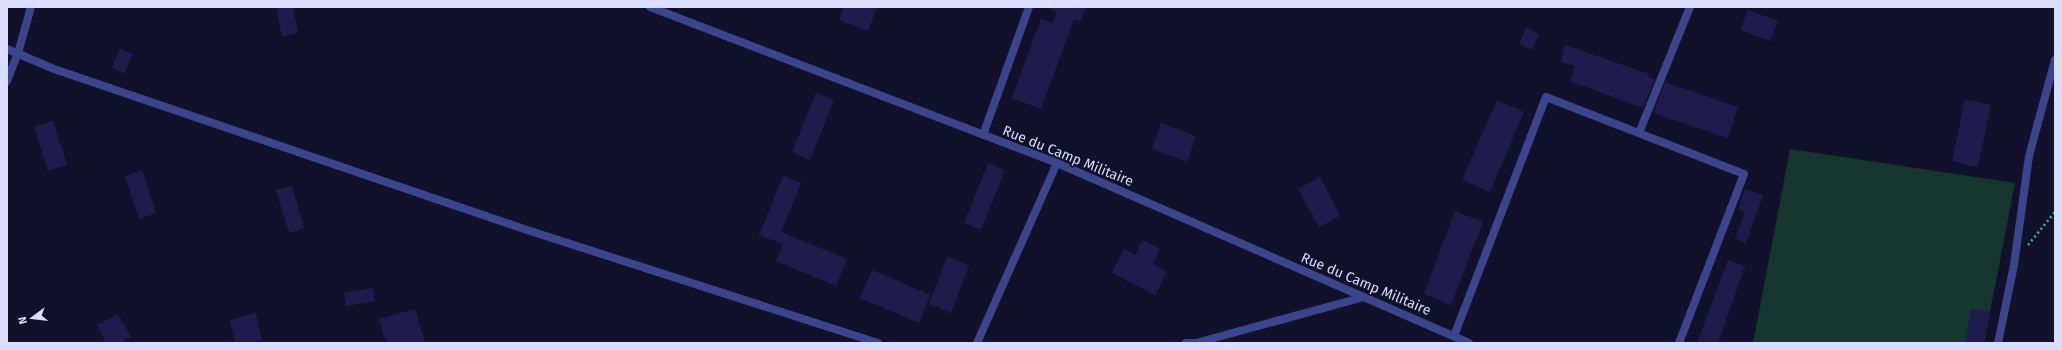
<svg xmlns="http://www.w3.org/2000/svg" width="2062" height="350" font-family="'Fira Sans',sans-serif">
<rect width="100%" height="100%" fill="#11112b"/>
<!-- pitch -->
<polygon fill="#14362f" points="1790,149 2015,183 1984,343 1753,343"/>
<!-- building -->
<g fill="#1f1c4d">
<polygon points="276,7 293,7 298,33 282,37"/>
<polygon points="844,7 877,7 868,31 839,20"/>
<polygon points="1045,7 1086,7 1080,22 1074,19 1041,109 1012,98 1041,19 1052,23 1057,12"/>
<polygon points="1748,10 1778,21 1770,41 1740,30"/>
<polygon points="1526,28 1539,34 1532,50 1519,44"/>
<polygon points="1565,45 1649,74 1648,77 1655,79 1643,108 1570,81 1575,66 1561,62"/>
<polygon points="120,49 133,54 125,73 112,68"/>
<polygon points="1665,82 1738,107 1728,138 1656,114 1654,112"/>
<polygon points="816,93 834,100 810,160 792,152"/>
<polygon points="1965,99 1991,105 1978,167 1952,161"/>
<polygon points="1497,100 1524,112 1490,192 1462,180"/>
<polygon points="53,121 67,165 48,171 34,127"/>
<polygon points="1161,123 1196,136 1187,162 1152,149"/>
<polygon points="988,163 1005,170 981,230 964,223"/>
<polygon points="142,170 156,213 139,219 125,176"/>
<polygon points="783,176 801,183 781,232 847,259 836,286 776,261 783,244 759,235"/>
<polygon points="1320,177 1340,216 1319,227 1298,189"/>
<polygon points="292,186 304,228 289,233 276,190"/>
<polygon points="1745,189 1763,195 1746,243 1735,239 1745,212 1738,209"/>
<polygon points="1455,211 1483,222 1451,305 1424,294"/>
<polygon points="1142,240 1160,249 1153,264 1167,271 1155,295 1112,273 1124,249 1135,255"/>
<polygon points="947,257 969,265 951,313 929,304"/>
<polygon points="1728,260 1745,266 1718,343 1697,343"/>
<polygon points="872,270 930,295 919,323 860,298"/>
<polygon points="372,288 375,301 346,306 344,293"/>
<polygon points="415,309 425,343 386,343 379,319"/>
<polygon points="1971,309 1990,312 1984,343 1965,343"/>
<polygon points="256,313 262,340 248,343 235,343 230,320"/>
<polygon points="118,314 131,337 120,343 106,343 97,325"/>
</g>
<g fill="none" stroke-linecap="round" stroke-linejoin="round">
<!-- path -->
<polyline stroke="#2fbfa0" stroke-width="2.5" stroke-dasharray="2 3" stroke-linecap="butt" points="2028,245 2055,212"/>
<!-- service -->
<g stroke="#3b458b" stroke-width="8">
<polyline points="650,7 1057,163 1469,343"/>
<polyline points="7,49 54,69 524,229 878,343"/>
<polyline points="7,81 18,53 31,7"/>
<polyline points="1639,133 1690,7"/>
<polyline points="983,135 1029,7"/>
<polyline points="1454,336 1546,97 1744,174 1679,343"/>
<polyline points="1186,343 1196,343 1364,297"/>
</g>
<!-- minor -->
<g stroke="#3b458b" stroke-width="8">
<polyline points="977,343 1057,163"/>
<polyline points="1998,343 2014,265 2029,156 2055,60"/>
</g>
</g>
<g text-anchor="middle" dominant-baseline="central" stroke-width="3.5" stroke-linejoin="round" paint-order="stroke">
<!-- street labels -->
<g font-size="14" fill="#dbddff" stroke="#11112b">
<text transform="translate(1068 156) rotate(22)">Rue du Camp Militaire</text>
<text transform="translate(1366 284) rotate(23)">Rue du Camp Militaire</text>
</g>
</g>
<!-- border -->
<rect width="2062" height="350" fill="none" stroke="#dbddff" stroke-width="16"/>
<!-- north arrow -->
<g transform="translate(32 318) rotate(255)" stroke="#11112b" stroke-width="3" paint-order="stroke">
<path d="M0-3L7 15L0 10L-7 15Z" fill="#dbddff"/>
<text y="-6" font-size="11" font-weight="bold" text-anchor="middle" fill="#dbddff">N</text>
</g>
</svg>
